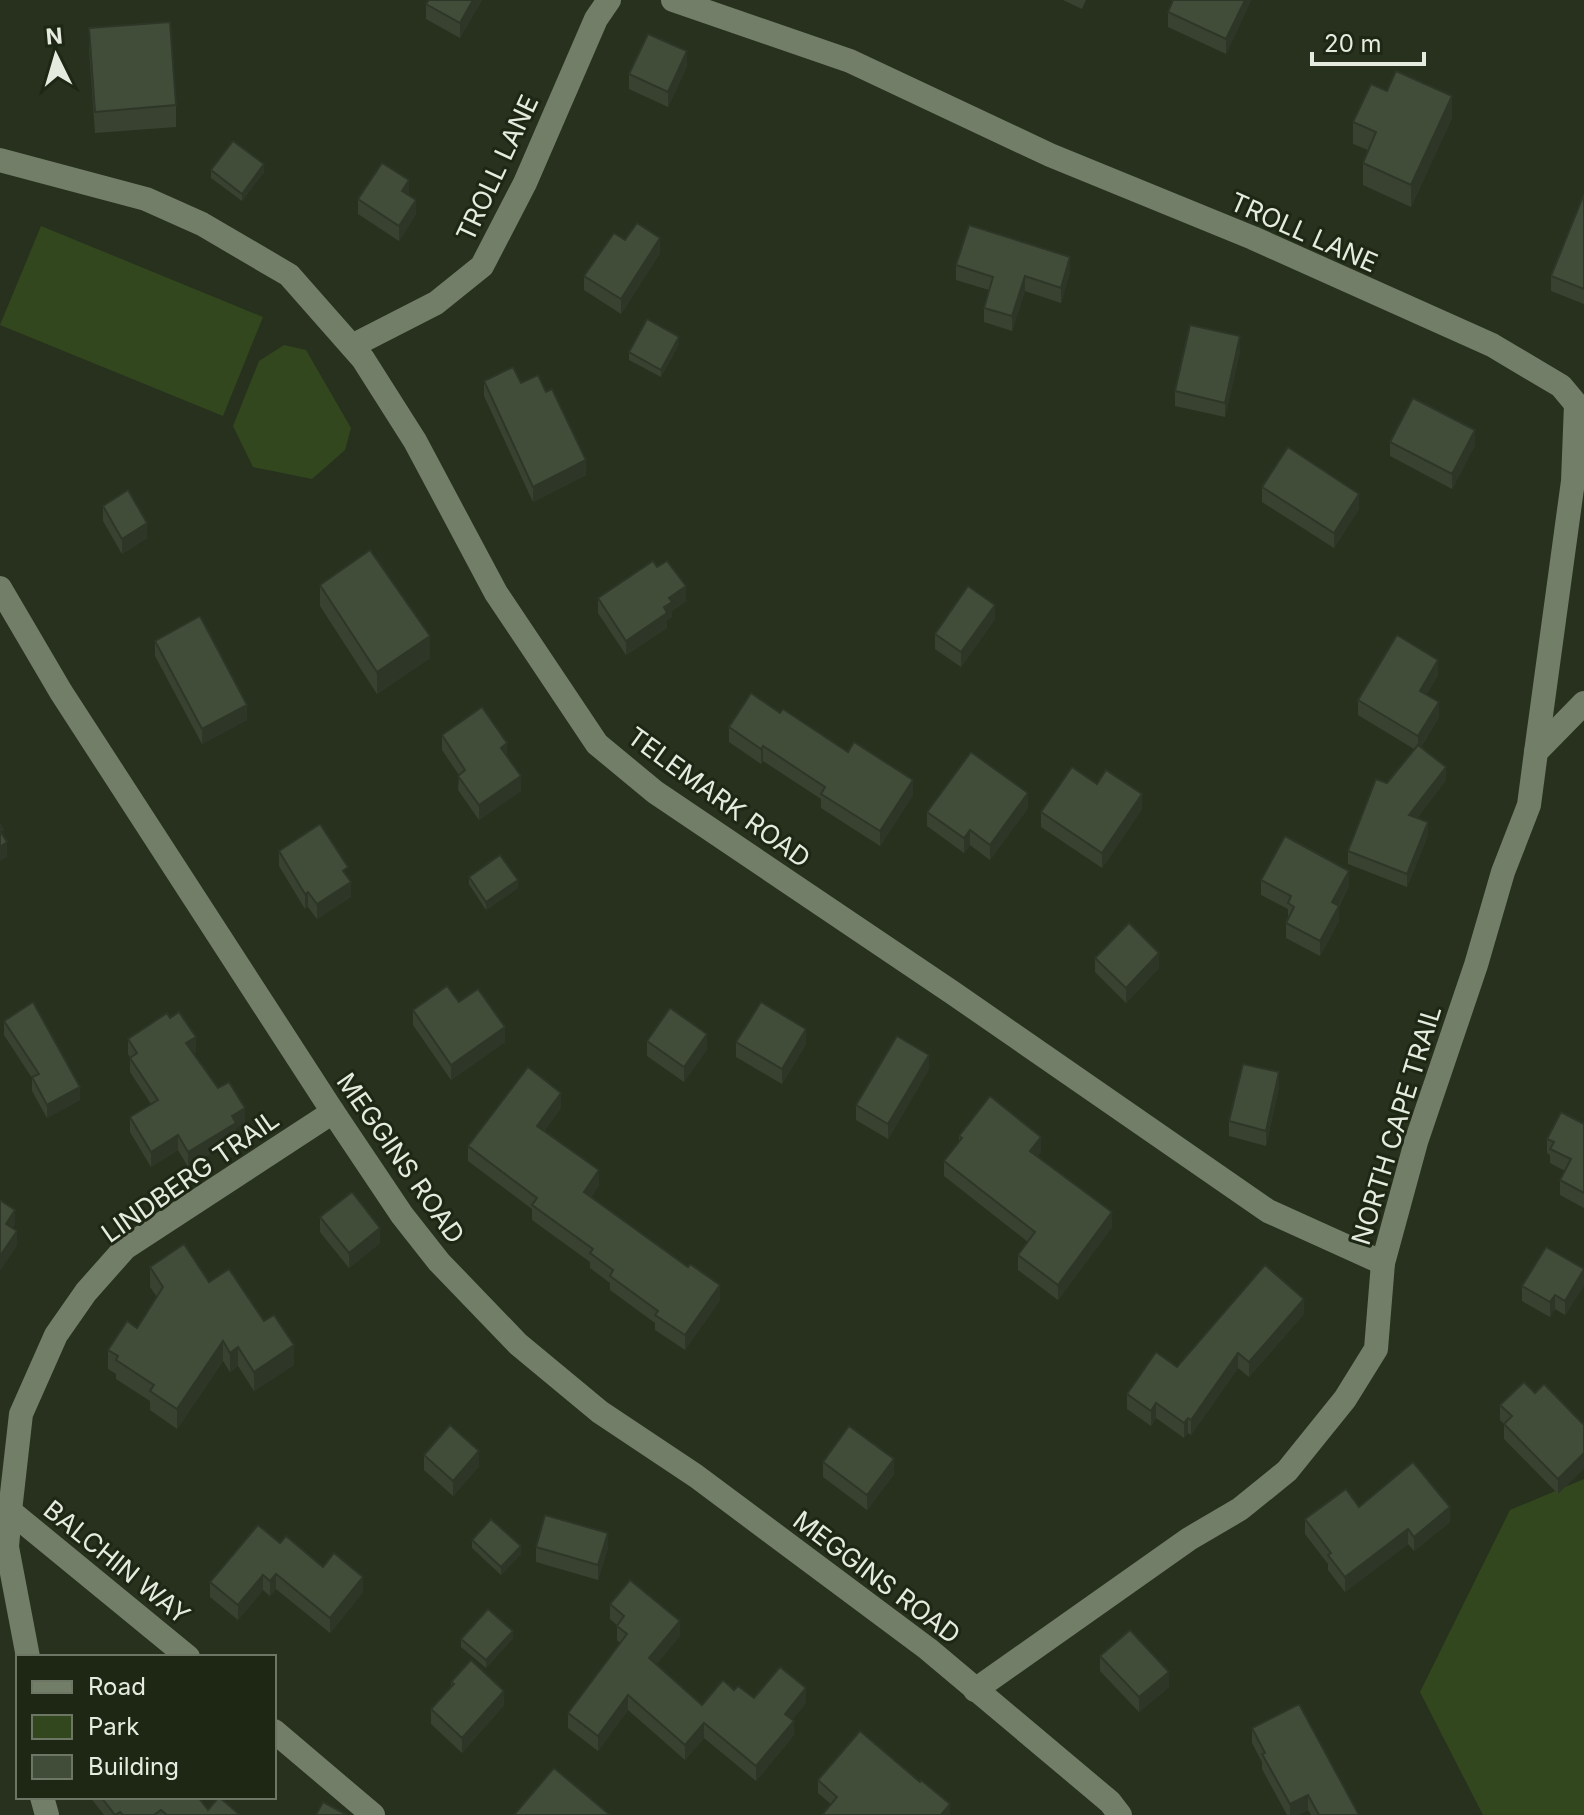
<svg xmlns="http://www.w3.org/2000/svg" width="1584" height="1815" font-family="Inter,sans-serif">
<rect width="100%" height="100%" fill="#27311e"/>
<!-- green -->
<g fill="#33471e">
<polygon points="41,226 263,317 223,416 0,325"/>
<polygon points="284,345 306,350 351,428 345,450 312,479 253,467 233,426 259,361"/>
<polygon points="1584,1479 1584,1815 1483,1815 1420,1692 1510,1510"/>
</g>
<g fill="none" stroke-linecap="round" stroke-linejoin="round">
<!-- minor -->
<g stroke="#727e68" stroke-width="24">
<polyline points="673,0 850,61 1050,155 1253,238 1492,345 1561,386 1576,404 1573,481 1536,752"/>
<polyline points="0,160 146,199 202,224 289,275 363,359 415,441 496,593 597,744 655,792 953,993 1268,1211 1383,1263"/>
<polyline points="352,346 436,303 482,266 525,183 596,19 609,0"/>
<polyline points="0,588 61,692 333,1112 402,1215 439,1262 518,1344 600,1412 696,1476 928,1649 1110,1802 1120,1815"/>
<polyline points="10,1511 188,1657"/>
<polyline points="28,1657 7,1547 10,1511 21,1414 56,1335 86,1292 125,1248 333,1112"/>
<polyline points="975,1690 1189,1539 1240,1509 1287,1471 1345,1399 1376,1349 1383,1263 1416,1142 1476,965 1503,872 1529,805 1536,752 1584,703"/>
<polyline points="274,1731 373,1815"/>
<polyline points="42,1797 47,1815"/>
</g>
</g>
<!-- wall -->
<g fill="#394231">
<polygon points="429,0 482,0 460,38 426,19 426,4"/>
<polygon points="1063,0 1086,0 1082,9"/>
<polygon points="1251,0 1226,54 1168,27 1168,12"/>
<polygon points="89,28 176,105 176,127 95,133 89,49"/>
<polygon points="687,66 668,107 629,89 629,74"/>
<polygon points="1452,118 1411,207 1363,185 1363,163 1368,150 1353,144 1353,122"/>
<polygon points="211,170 264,172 242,201 211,178"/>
<polygon points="1584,194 1584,304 1551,291 1551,276"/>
<polygon points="358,199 416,214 399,241 358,214"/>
<polygon points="625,240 660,253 621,314 584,290 584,276"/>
<polygon points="956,265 1070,272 1061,303 1025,291 1012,331 984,322 984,308 989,290 956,280"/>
<polygon points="679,344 661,377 629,360 629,352"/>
<polygon points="1240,351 1225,417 1175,406 1175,391"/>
<polygon points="484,381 521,383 586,475 533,502 484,396"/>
<polygon points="1390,442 1475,445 1452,489 1390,456"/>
<polygon points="1262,487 1359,509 1334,548 1262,502"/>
<polygon points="103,506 147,538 122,554 103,521"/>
<polygon points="320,585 430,658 377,694 320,606"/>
<polygon points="598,598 686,601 672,611 672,617 667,620 667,628 626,655 598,613"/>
<polygon points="995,619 961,667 935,649 935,634"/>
<polygon points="155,641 247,720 202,744 155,656"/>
<polygon points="1438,675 1426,695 1439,717 1421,747 1446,780 1417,818 1428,835 1407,887 1348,864 1348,851 1414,749 1358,715 1358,700"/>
<polygon points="780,713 913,795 880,846 821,808 821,799 763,761 761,764 729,742 729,727"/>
<polygon points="442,735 507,756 521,791 479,820 458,790 459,775 442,750"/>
<polygon points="1097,784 1142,809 1102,868 1041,827 1041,812"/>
<polygon points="1028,808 990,860 970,845 964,853 927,826 927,812"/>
<polygon points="279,851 348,878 351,897 317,919 308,907 305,909 279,866"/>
<polygon points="469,877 518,888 486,910 469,884"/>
<polygon points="1261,880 1349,886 1339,906 1339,921 1320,956 1286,938 1286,923 1288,918 1288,909 1261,895"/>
<polygon points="1095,958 1159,968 1126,1003 1095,972"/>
<polygon points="413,1010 505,1042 451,1080 413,1025"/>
<polygon points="4,1021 80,1100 47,1118 32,1091 32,1078 4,1035"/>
<polygon points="128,1039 196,1052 193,1053 245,1123 236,1128 236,1138 188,1167 178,1150 151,1167 130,1132 130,1117 151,1104 130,1072 130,1057 128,1054"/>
<polygon points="647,1041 707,1049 684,1082 647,1056"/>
<polygon points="736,1042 806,1044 782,1084 736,1057"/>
<polygon points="929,1069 888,1139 856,1120 856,1105"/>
<polygon points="1279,1087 1266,1146 1229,1136 1229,1121"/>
<polygon points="561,1108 544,1131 599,1185 591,1197 720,1300 685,1350 655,1330 655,1323 610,1290 610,1283 590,1268 590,1262 532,1220 532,1209 468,1161 468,1146"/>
<polygon points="1584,1124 1584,1208 1560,1195 1560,1180 1565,1171 1550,1163 1550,1155 1547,1153 1547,1139"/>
<polygon points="959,1136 1041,1152 1037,1157 1112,1227 1058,1300 1018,1270 1018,1255 1028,1242 944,1176 944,1161 959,1141"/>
<polygon points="320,1217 380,1243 349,1268 320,1232"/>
<polygon points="150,1267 209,1282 264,1321 294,1365 254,1391 238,1366 230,1372 223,1361 177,1429 150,1410 150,1401 116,1379 116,1374 108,1369 108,1350 137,1328 157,1297 150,1287"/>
<polygon points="1584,1269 1584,1285 1565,1315 1555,1309 1550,1317 1522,1301 1522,1286"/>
<polygon points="1304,1314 1249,1377 1238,1368 1191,1435 1188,1433 1184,1438 1156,1418 1151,1426 1127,1409 1127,1394 1177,1367"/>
<polygon points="1500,1405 1584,1425 1584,1468 1558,1494 1504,1439 1504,1424 1500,1420"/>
<polygon points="424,1455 479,1466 453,1496 424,1470"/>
<polygon points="823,1462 894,1474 867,1510 823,1477"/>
<polygon points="1359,1507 1450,1522 1414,1551 1408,1544 1345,1592 1328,1570 1328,1564 1305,1534 1305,1519"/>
<polygon points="472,1540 521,1554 501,1575 472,1548"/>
<polygon points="280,1543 323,1567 363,1592 330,1633 276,1589 270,1596 263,1590 238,1620 210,1597 210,1582"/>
<polygon points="536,1547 608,1548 598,1580 536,1562"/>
<polygon points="610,1604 680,1636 656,1664 702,1705 734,1690 754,1698 806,1703 792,1720 794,1735 756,1781 704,1738 685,1760 628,1710 598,1751 568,1728 568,1713 620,1643 617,1640 617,1625 610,1619"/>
<polygon points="513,1638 486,1668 461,1647 461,1639"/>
<polygon points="1100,1656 1169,1687 1139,1712 1100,1671"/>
<polygon points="451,1682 504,1705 462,1753 431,1724 431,1709 451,1687"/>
<polygon points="1252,1728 1359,1815 1311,1815 1308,1810 1298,1815 1287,1815 1262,1769 1262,1762 1252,1743"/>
<polygon points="818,1780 950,1815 831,1804 818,1793"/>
<polygon points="90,1797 198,1797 208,1810 240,1815 104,1815"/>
</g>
<!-- shaded-wall -->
<g fill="#2e3628">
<polygon points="473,0 482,0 460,38 460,23"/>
<polygon points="1245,0 1251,0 1251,1 1226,54 1226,39"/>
<polygon points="687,51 687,66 668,107 668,92"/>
<polygon points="1452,96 1452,118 1411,207 1411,185"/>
<polygon points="264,164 264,172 242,201 242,194"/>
<polygon points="409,180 409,195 402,191"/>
<polygon points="416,200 416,214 399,241 399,226"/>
<polygon points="660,238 660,253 621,314 621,299"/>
<polygon points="1070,257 1070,272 1061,303 1061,288"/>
<polygon points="1025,276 1025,291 1012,331 1012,316"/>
<polygon points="1240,336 1240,351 1225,417 1225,403"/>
<polygon points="679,337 679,344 661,377 661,370"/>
<polygon points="1475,430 1475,445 1452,489 1452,474"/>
<polygon points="586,460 586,475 533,502 533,487"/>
<polygon points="1359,494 1359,509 1334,548 1334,533"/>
<polygon points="147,523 147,538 122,554 122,539"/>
<polygon points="686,586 686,601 672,611 672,617 667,620 667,628 626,655 626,641 664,607 669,598"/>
<polygon points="995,605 995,619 961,667 961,652"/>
<polygon points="430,636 430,658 377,694 377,672"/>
<polygon points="1438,660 1438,675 1420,706 1420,691"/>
<polygon points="1439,702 1439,717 1418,751 1418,736"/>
<polygon points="247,705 247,720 202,744 202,729"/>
<polygon points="507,743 507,758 501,748"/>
<polygon points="763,746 763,761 761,764 761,749"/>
<polygon points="1446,767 1446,780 1409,828 1409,815"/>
<polygon points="521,776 521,791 479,820 479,805"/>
<polygon points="913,780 913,795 880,846 880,831"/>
<polygon points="1028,793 1028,808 990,860 990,845"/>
<polygon points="1142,794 1142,809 1102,868 1102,853"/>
<polygon points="1428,822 1428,835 1407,887 1407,874"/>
<polygon points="970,830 970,845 964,853 964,838"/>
<polygon points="7,842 7,857 0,861 0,847"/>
<polygon points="1349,871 1349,886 1332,917 1332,902"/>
<polygon points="518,880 518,888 486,910 486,902"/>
<polygon points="351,882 351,897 317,919 317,904"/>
<polygon points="308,892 308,907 305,909 305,894"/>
<polygon points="1339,906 1339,921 1320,956 1320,941"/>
<polygon points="1159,953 1159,968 1126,1003 1126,988"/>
<polygon points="505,1027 505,1042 451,1080 451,1065"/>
<polygon points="806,1029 806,1044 782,1084 782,1069"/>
<polygon points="707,1034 707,1049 684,1082 684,1067"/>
<polygon points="196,1037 196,1052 186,1058 186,1043"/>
<polygon points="929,1055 929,1069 888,1139 888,1124"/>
<polygon points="1279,1072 1279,1087 1266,1146 1266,1131"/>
<polygon points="80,1087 80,1100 47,1118 47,1105"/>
<polygon points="561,1093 561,1108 537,1141 537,1126"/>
<polygon points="245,1108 245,1123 236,1128 236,1138 188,1167 188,1152 232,1116"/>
<polygon points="178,1135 178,1150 151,1167 151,1152"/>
<polygon points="1041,1137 1041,1152 1030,1166 1030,1151"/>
<polygon points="599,1170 599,1185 584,1206 584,1192"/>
<polygon points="15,1210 15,1225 6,1239 6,1224"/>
<polygon points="1112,1212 1112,1227 1058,1300 1058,1285"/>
<polygon points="380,1228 380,1243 349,1268 349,1253"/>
<polygon points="17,1231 17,1246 0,1271 0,1256"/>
<polygon points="1584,1270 1584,1285 1565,1315 1565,1301"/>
<polygon points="720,1285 720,1300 685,1350 685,1335"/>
<polygon points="1555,1295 1555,1309 1550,1317 1550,1302"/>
<polygon points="1304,1299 1304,1314 1249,1377 1249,1362"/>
<polygon points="223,1341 223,1361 177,1429 177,1409"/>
<polygon points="294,1345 294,1365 254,1391 254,1372"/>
<polygon points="238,1347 238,1366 230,1372 230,1353"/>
<polygon points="1238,1353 1238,1368 1191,1435 1191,1420"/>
<polygon points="1156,1403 1156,1418 1151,1426 1151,1411"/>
<polygon points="1188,1418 1188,1433 1184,1438 1184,1423"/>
<polygon points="479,1451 479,1466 453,1496 453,1481"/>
<polygon points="1584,1453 1584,1468 1558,1494 1558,1479"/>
<polygon points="894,1459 894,1474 867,1510 867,1495"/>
<polygon points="1450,1507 1450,1522 1414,1551 1414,1537"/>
<polygon points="1408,1529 1408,1544 1345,1592 1345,1577"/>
<polygon points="608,1533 608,1548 598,1580 598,1565"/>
<polygon points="521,1546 521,1554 501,1575 501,1567"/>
<polygon points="276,1574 276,1589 270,1596 270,1581"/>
<polygon points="263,1575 263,1590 238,1620 238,1605"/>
<polygon points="363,1577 363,1592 330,1633 330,1618"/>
<polygon points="680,1621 680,1636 649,1673 649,1658"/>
<polygon points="513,1631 513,1638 486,1668 486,1660"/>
<polygon points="1169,1672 1169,1687 1139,1712 1139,1697"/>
<polygon points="806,1688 806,1703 785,1729 785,1714"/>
<polygon points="504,1691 504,1705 462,1753 462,1738"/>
<polygon points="628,1695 628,1710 598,1751 598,1736"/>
<polygon points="794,1721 794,1735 756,1781 756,1766"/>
<polygon points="704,1723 704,1738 685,1760 685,1745"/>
<polygon points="1308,1795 1308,1810 1298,1815 1290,1815 1290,1804"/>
<polygon points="950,1804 950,1815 941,1815"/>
</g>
<!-- building -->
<g fill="#424d39" stroke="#2e3628" stroke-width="2">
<polygon points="429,0 473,0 460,23 426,4"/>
<polygon points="1173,0 1245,0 1226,39 1168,12"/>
<polygon points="170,22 176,105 95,112 89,28"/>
<polygon points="648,34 687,51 668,92 629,74"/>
<polygon points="1396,71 1452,96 1411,185 1363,163 1376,132 1353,122 1371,84 1387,91"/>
<polygon points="233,141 264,164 242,194 211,170"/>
<polygon points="382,163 409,180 402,191 416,200 399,226 358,199"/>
<polygon points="1584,194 1584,289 1551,276"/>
<polygon points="637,223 660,238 621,299 584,276 614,233 625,240"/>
<polygon points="969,225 1070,257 1061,288 1025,276 1012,316 984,308 993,277 956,265"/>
<polygon points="647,319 679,337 661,370 629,352"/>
<polygon points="1190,325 1240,336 1225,403 1175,391"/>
<polygon points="513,367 521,383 538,375 546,392 552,389 586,460 533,487 484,381"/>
<polygon points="1413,398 1475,430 1452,474 1390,442"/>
<polygon points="1288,447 1359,494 1334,533 1262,487"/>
<polygon points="128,490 147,523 122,539 103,506"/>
<polygon points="370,550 430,636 377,672 320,585"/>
<polygon points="653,561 657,567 667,561 686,586 669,598 672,602 664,607 667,613 626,641 598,598"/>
<polygon points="968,586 995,605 961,652 935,634"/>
<polygon points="200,616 247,705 202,729 155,641"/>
<polygon points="1397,635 1438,660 1420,691 1439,702 1418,736 1358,700"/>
<polygon points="751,693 780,713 783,709 848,752 854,742 913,780 880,831 821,794 825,787 763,746 761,749 729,727"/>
<polygon points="482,707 507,743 501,748 521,776 479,805 458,776 465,770 442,735"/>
<polygon points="1418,745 1446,767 1409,815 1428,822 1407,874 1348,851 1376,779 1387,783"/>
<polygon points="971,752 1028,793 990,845 970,830 964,838 927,812"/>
<polygon points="1072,767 1097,784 1106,770 1142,794 1102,853 1041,812"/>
<polygon points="0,824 3,830 0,831 7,842 0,847"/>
<polygon points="320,824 348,867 343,871 351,882 317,904 308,892 305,894 279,851"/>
<polygon points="1285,836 1349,871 1332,902 1339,906 1320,941 1286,923 1294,907 1288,903 1291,896 1261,880"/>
<polygon points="500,855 518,880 486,902 469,877"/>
<polygon points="1129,923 1159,953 1126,988 1095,958"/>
<polygon points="447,986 459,1002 478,989 505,1027 451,1065 413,1010"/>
<polygon points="33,1002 80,1087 47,1105 32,1077 39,1074 4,1021"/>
<polygon points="761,1002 806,1029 782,1069 736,1042"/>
<polygon points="670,1008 707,1034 684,1067 647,1041"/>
<polygon points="179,1012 196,1037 186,1043 218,1088 229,1082 245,1108 232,1116 236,1123 188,1152 178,1135 151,1152 130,1117 158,1100 130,1058 137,1053 128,1039 167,1013 170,1018"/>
<polygon points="897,1036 929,1055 888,1124 856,1105"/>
<polygon points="1243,1064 1279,1072 1266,1131 1229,1121"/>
<polygon points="528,1067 561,1093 537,1126 599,1170 584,1192 688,1267 690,1264 720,1285 685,1335 655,1315 658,1311 610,1276 613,1270 590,1253 593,1249 532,1205 537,1198 468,1146"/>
<polygon points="990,1096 1041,1137 1030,1151 1112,1212 1058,1285 1018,1255 1035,1232 944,1161 962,1138 959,1136"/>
<polygon points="1561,1112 1584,1124 1584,1193 1560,1180 1571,1159 1550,1149 1554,1142 1547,1139"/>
<polygon points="352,1192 380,1228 349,1253 320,1217"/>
<polygon points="0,1200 15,1210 6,1224 17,1231 0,1256"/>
<polygon points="184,1244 209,1282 229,1269 264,1321 274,1315 294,1345 254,1372 238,1347 230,1353 223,1341 177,1409 150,1391 154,1385 116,1360 118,1356 108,1350 127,1321 137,1328 163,1287 150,1267"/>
<polygon points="1546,1247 1584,1269 1565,1301 1555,1295 1550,1302 1522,1286"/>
<polygon points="1265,1265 1304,1299 1249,1362 1238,1353 1191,1420 1188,1418 1184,1423 1156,1403 1151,1411 1127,1394 1156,1352 1177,1367"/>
<polygon points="1524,1382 1535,1393 1544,1384 1584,1425 1584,1453 1558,1479 1504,1424 1512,1416 1500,1405"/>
<polygon points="450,1425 479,1451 453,1481 424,1455"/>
<polygon points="849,1426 894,1459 867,1495 823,1462"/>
<polygon points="1413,1462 1450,1507 1414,1537 1408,1529 1345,1577 1328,1555 1331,1553 1305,1519 1346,1489 1359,1507"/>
<polygon points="545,1515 608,1533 598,1565 536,1547"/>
<polygon points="491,1519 521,1546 501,1567 472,1540"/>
<polygon points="258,1525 280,1543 286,1536 323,1567 334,1553 363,1577 330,1618 276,1574 270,1581 263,1575 238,1605 210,1582"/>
<polygon points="630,1580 680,1621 649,1658 702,1705 723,1680 734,1690 738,1686 754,1698 780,1667 806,1688 785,1714 794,1721 756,1766 704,1723 685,1745 628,1695 598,1736 568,1713 627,1634 617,1626 624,1616 610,1604"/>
<polygon points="488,1609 513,1631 486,1660 461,1639"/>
<polygon points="1130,1630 1169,1672 1139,1697 1100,1656"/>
<polygon points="471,1660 504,1691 462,1738 431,1709 454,1684 451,1682"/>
<polygon points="1299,1704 1359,1815 1319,1815 1308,1795 1290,1804 1262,1754 1265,1753 1252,1728"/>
<polygon points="860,1731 920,1782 921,1780 950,1804 941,1815 822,1815 837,1797 818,1780"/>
<polygon points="554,1768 610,1815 514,1815"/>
<polygon points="101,1797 198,1797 208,1810 219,1797 240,1815 167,1815 161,1810 154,1815 123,1815 120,1812 115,1815"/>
<polygon points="323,1802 347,1815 316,1815"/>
</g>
<g text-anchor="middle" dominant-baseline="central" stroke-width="6" stroke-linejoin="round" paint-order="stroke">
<!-- street labels -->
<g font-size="26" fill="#e5ecdf" stroke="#1d2714">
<text transform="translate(497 168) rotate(-65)">TROLL LANE</text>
<text transform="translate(1304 232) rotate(24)">TROLL LANE</text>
<text transform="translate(719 797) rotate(36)">TELEMARK ROAD</text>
<text transform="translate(1396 1125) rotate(-73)">NORTH CAPE TRAIL</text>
<text transform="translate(401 1158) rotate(55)">MEGGINS ROAD</text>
<text transform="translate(190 1176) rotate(-35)">LINDBERG TRAIL</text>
<text transform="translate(117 1562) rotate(39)">BALCHIN WAY</text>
<text transform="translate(877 1577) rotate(37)">MEGGINS ROAD</text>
</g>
</g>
<!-- legend -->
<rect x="16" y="1655" width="260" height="144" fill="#1d2714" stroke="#6d7665" stroke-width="2"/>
<rect x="32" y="1681" width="40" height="12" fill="#727e68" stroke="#6d7665" stroke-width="2"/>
<text x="88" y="1695" font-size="24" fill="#e5ecdf">Road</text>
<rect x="32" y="1715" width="40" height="24" fill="#33471e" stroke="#6d7665" stroke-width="2"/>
<text x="88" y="1735" font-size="24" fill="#e5ecdf">Park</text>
<rect x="32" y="1755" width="40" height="24" fill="#424d39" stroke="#6d7665" stroke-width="2"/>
<text x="88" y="1775" font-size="24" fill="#e5ecdf">Building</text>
<!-- north arrow -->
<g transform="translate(56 56) rotate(355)" stroke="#1d2714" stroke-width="6" paint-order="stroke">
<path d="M0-6L14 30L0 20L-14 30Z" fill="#e5ecdf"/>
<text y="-12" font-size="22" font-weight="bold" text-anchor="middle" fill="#e5ecdf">N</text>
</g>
<!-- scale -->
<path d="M1312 52v12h112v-12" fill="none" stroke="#e5ecdf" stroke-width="4"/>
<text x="1324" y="52" font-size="24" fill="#e5ecdf" stroke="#1d2714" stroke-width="6" paint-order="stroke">20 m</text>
</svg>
